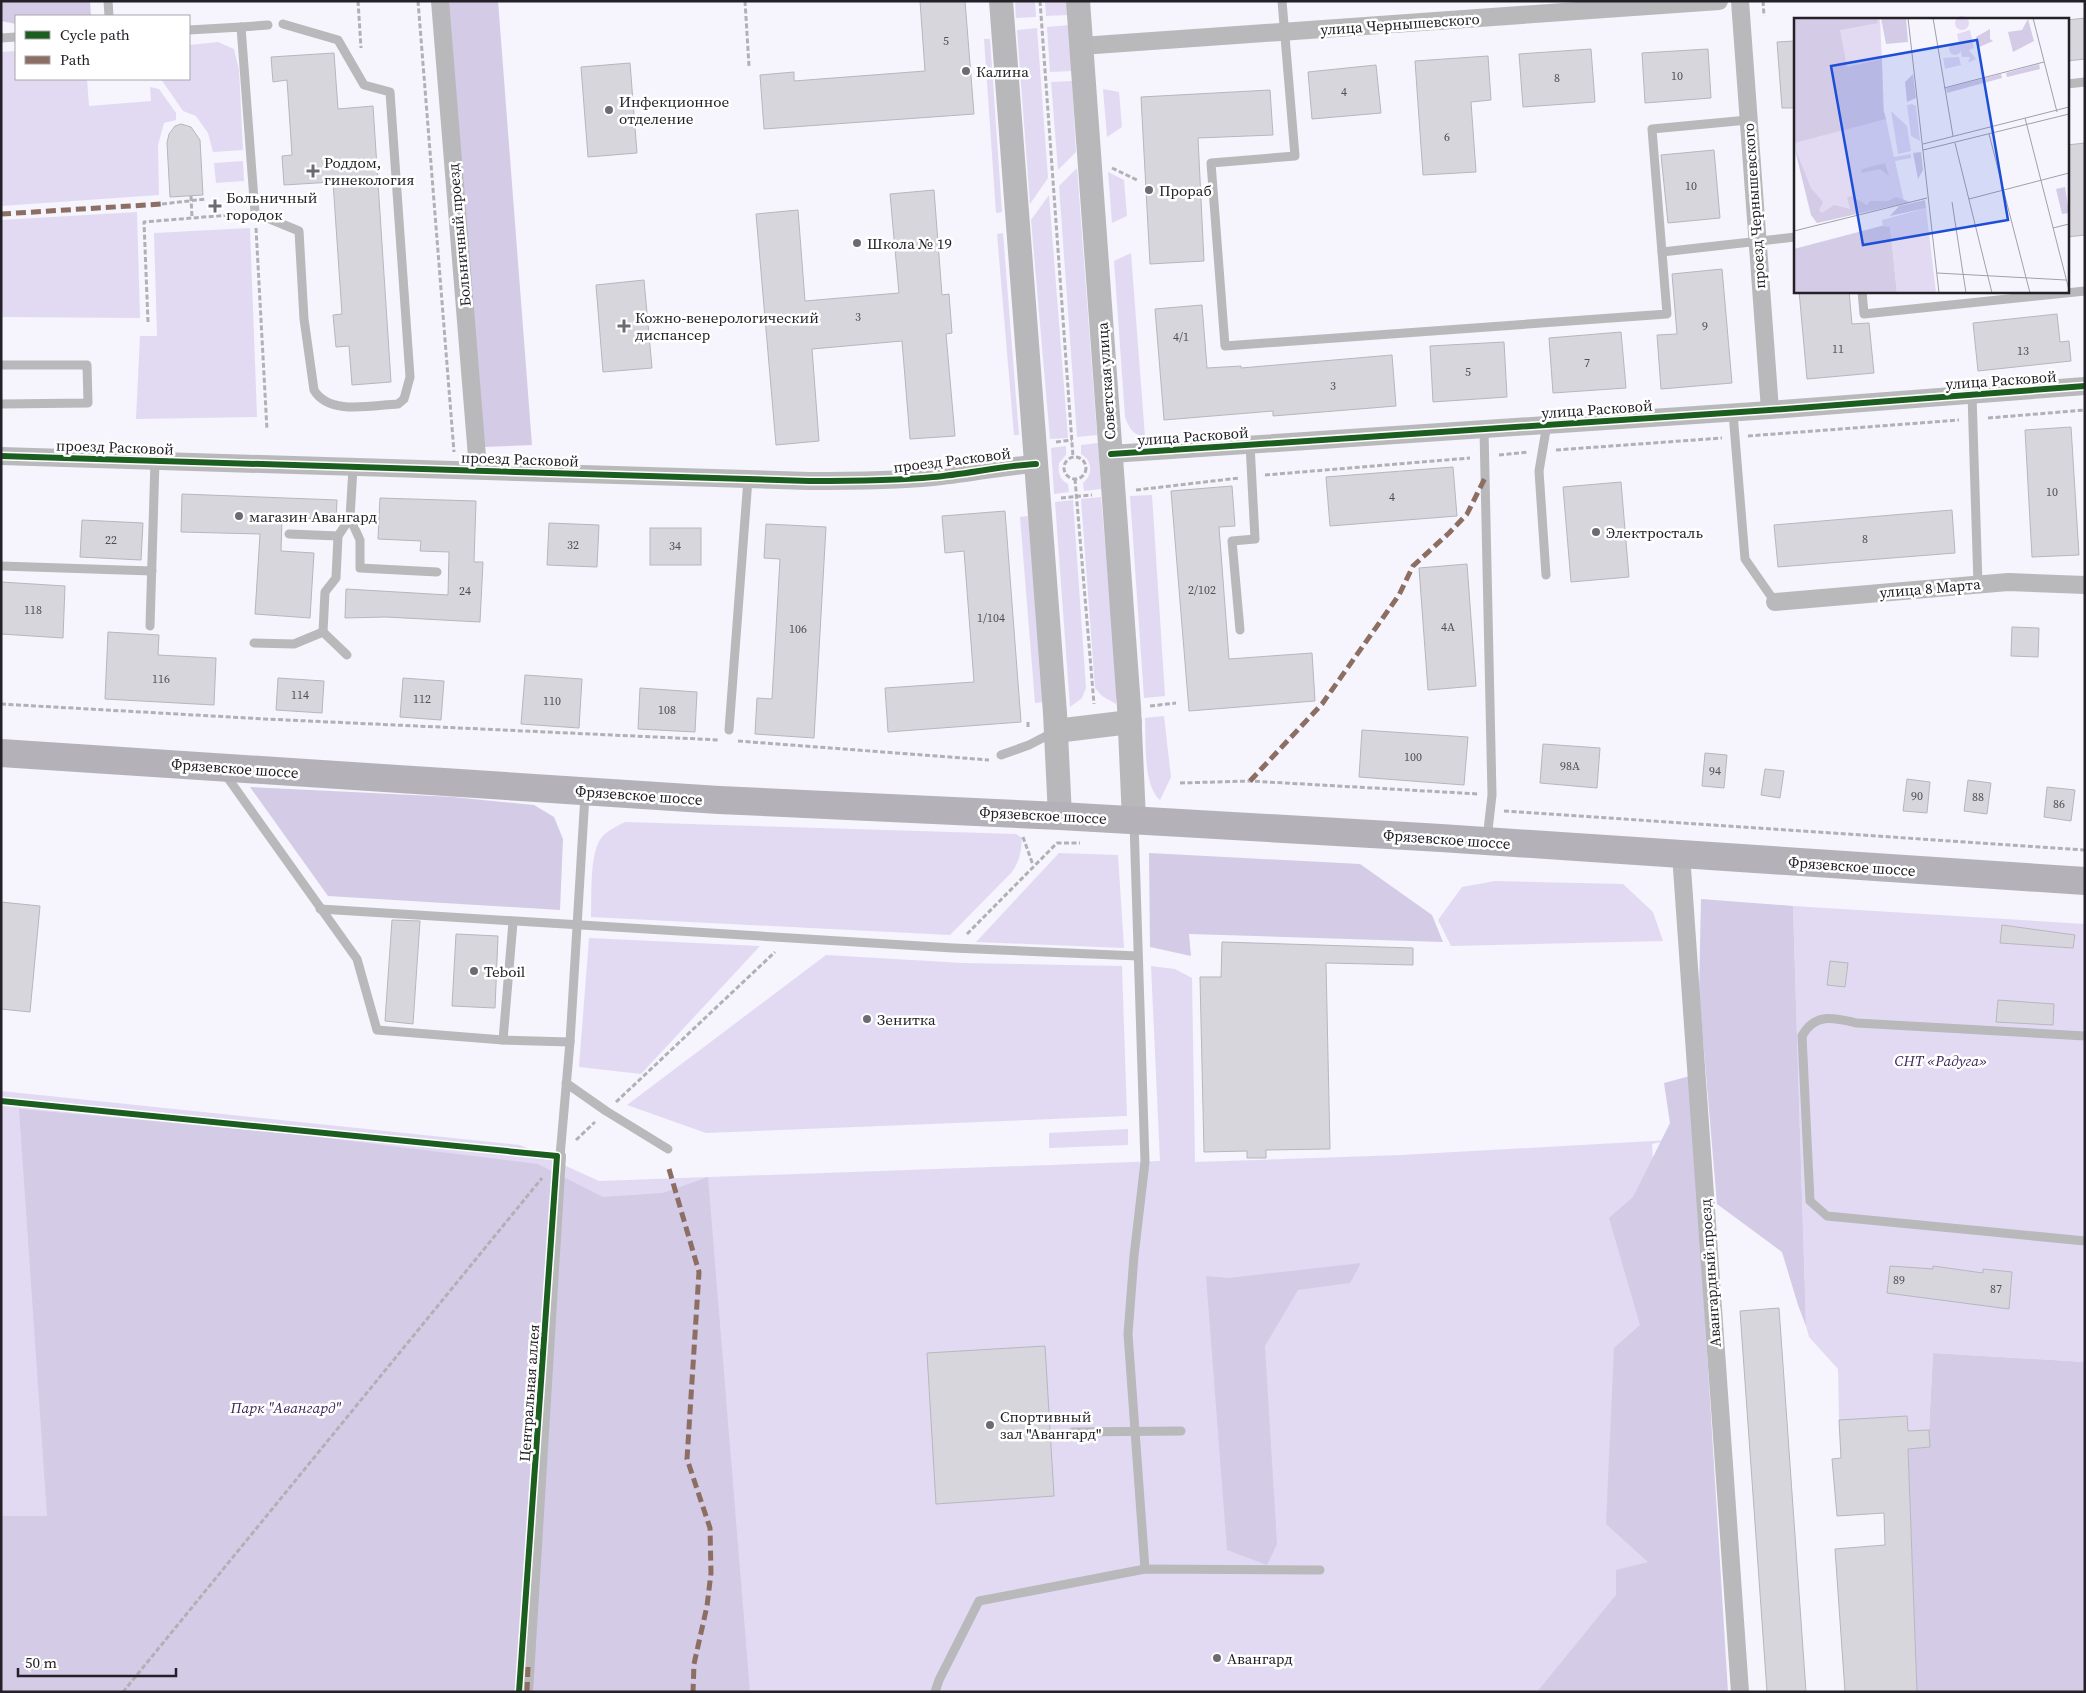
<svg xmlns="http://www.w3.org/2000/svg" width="2086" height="1693" font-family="'Source Serif 4',serif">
<rect width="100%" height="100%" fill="#f6f4fc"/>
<!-- green -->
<g fill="#e2daf3">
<polygon points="1015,1 1035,1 1036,17 1016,18"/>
<polygon points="1045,1 1067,1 1068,15 1046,16"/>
<polygon points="1069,25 1072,71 1050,72 1047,27"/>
<polygon points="1037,28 1048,178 1030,204 1017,30"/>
<polygon points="984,39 990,39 1002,212 996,213"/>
<polygon points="218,42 234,49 239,70 243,150 213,152 208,133 196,116 183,111 161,79 189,79 189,45"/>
<polygon points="16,51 16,79 87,79 89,106 151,101 150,87 159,89 176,113 176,120 164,123 158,145 159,195 1,206 1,52"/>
<polygon points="1072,81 1076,152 1058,170 1051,82"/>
<polygon points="1103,89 1119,92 1122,127 1107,137"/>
<polygon points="243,161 244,181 216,183 214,163"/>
<polygon points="1077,168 1097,435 1077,437 1059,186"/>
<polygon points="1108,172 1124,180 1127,216 1112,223"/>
<polygon points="1049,195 1068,438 1050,439 1031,220"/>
<polygon points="137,212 140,318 1,317 1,220"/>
<polygon points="250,228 257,417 136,419 140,336 157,336 154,233"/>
<polygon points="1003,233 1019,435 1014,435 997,234"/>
<path d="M 1131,253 L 1145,437 C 1133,435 1129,428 1125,417 L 1114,261 Z"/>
<path d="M 1098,443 L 1101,489 L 1084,491 L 1083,483 C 1093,475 1093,461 1081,454 L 1081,445 Z"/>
<path d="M 1066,446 L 1066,455 L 1059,463 C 1058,472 1059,479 1068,484 L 1069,492 L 1054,494 L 1051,448 Z"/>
<polygon points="1152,495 1165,696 1144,698 1130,496"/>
<polygon points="1101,497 1118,694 1116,704 1102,696 1095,688 1081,499"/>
<polygon points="1073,500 1086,688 1082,698 1070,707 1055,502"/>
<polygon points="1028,516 1044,702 1035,703 1020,517"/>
<path d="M 1164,716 L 1171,777 L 1160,800 C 1143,786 1146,740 1145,718 Z"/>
<path d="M 625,822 L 1016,834 L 1022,838 C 1021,852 1020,860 1012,872 L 950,935 L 591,917 C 592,897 589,852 602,837 C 608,830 617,826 625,822 Z"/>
<polygon points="1059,853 1118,855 1124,948 976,942"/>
<polygon points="1495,881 1623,884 1653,912 1663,941 1451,946 1438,920 1462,887"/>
<polygon points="1793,906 2085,924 2085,1362 1933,1353 1929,1430 1908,1431 1839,1420 1838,1369 1809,1337 1806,1326"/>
<polygon points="589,938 760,946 641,1074 579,1067"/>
<polygon points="826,955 963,963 1122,966 1127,1116 706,1133 627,1105"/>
<polygon points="1151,966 1175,969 1192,978 1195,1162 1401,1155 1670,1140 1652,1144 1687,1692 1,1692 1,1091 520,1145 599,1181 1160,1161"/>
<polygon points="1128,1129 1128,1145 1049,1148 1049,1133"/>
</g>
<!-- forest -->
<g fill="#d4cbe7">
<polygon points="1,1 90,1 91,16 16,16 16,24 1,21"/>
<polygon points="447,1 498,1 532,445 482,447"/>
<polygon points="250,787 453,797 534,805 554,817 563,839 560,910 328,896"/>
<polygon points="1149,853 1360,864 1432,915 1443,942 1189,934 1191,956 1150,947"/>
<polygon points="1701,899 1793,906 1806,1326 1798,1305 1782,1252 1717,1204 1699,992"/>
<polygon points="1690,1076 1728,1692 1537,1692 1616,1595 1616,1570 1648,1562 1606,1524 1614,1348 1640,1325 1609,1218 1633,1197 1670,1123 1664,1083"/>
<polygon points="19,1109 285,1133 538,1164 603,1197 663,1193 708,1177 750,1692 1,1692 1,1516 47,1516"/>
<polygon points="1361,1263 1350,1283 1298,1290 1265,1346 1277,1544 1267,1565 1227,1550 1206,1276 1229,1278"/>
<polygon points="1933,1353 2085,1362 2085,1692 1917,1692 1908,1449 1930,1447 1929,1430"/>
</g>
<!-- building -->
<g fill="#d8d6dd" stroke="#b8b6bd">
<polygon points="920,1 965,1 974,114 764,129 760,75 794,72 794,81 925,71"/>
<polygon points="2085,18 2085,59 2067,61 2067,20"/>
<polygon points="1795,41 1795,108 1782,108 1777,42"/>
<polygon points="1591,49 1595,102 1523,107 1519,54"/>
<polygon points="1708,49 1711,98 1645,103 1642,53"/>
<polygon points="334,53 338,109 373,106 391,382 352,385 349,346 336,347 333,315 342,314 333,182 284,185 282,156 292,155 287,80 273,82 271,57"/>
<polygon points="1488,56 1491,100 1471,102 1476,172 1423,175 1415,61"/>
<polygon points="630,63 637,153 588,157 581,67"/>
<polygon points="1376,65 1381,113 1312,119 1308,72"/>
<polygon points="1270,90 1273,135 1198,138 1204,261 1150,264 1141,97"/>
<polygon points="181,124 191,127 200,140 203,195 170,197 167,143 169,134 175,126"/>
<polygon points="2085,143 2085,235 2067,237 2067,145"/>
<polygon points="1714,150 1720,218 1668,223 1661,155"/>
<polygon points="934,190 942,295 949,294 952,333 946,334 955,436 910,439 902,341 812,349 819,441 776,445 756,214 798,210 805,301 899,293 890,194"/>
<polygon points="1722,269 1732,383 1661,389 1657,335 1677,334 1672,274"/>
<polygon points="644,280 652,368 603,372 596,285"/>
<polygon points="1799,291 1849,291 1852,324 1869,323 1874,373 1807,379"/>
<polygon points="1202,305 1207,368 1241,366 1241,368 1392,355 1396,406 1273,416 1273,411 1164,420 1155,309"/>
<polygon points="2057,314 2060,342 2069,341 2071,361 1978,371 1973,323"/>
<polygon points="1621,332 1626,388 1553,393 1549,338"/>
<polygon points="1504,342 1507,397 1433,402 1430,346"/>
<polygon points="2071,427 2079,555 2032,557 2025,430"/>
<polygon points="1453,467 1457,516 1330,526 1326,477"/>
<polygon points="1621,482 1629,577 1571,582 1563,487"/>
<polygon points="1232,486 1235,526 1219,527 1229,659 1312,653 1315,701 1189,711 1171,491"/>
<polygon points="182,494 337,500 336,519 282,518 281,551 314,553 310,618 255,614 260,534 181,532"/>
<polygon points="380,498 476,501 474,562 483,562 480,622 386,617 345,618 346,589 448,595 449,552 420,551 421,541 378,539"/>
<polygon points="1952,510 1955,553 1778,567 1774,525"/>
<polygon points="1005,511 1021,722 888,732 885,688 974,682 964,551 945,553 942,516"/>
<polygon points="82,520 143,523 141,560 80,557"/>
<polygon points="549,523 599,525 597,567 547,565"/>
<polygon points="766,524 826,527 814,738 755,734 757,698 772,699 780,559 764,558"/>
<rect x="650" y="528" width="51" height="37"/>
<polygon points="1467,564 1476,686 1428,690 1419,568"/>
<polygon points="1,582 65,586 63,638 1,634"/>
<polygon points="2012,627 2039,628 2038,657 2011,656"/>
<polygon points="108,632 159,635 158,655 216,658 214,705 105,699"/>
<polygon points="525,675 582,679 579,728 521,724"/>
<polygon points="278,678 324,681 322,713 276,710"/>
<polygon points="403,678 444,681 441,720 400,717"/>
<polygon points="640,688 697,692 695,732 638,729"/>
<polygon points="1362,730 1468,737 1464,785 1359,777"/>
<polygon points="1543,744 1600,748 1597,788 1540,783"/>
<polygon points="1705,753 1727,755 1724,788 1702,786"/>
<polygon points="1765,769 1784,771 1780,798 1761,795"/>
<polygon points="1907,779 1930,782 1927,813 1903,811"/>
<polygon points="1968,780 1991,783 1987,814 1964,811"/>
<polygon points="2047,787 2075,790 2071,821 2044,817"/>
<polygon points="1,902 40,906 30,1012 1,1009"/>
<polygon points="392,920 420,921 413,1024 385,1021"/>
<polygon points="2002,925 2075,935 2073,948 2000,943"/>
<polygon points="456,934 498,936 495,1008 452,1006"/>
<polygon points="1222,942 1413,948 1413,965 1326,963 1330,1149 1266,1150 1266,1158 1247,1158 1247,1151 1204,1152 1200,977 1221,977"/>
<polygon points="1830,961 1848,963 1845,987 1827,985"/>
<polygon points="1998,1000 2054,1004 2053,1025 1996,1022"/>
<polygon points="1890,1266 1933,1269 1933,1266 1983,1273 1983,1269 2012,1272 2009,1309 1887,1293"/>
<polygon points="1779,1308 1806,1692 1767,1692 1740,1311"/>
<polygon points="1045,1346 1054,1496 936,1504 927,1353"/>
<polygon points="1907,1416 1908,1431 1929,1430 1930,1447 1908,1449 1917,1692 1845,1692 1835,1549 1885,1545 1884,1513 1837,1516 1832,1459 1841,1458 1839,1420"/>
</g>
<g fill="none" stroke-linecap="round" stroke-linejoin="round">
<!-- path -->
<g stroke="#b1b1b5" stroke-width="3" stroke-dasharray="5 2.5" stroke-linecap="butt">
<polyline points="358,1 361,48"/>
<polyline points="418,1 454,452"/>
<polyline points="745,1 749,66"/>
<polyline points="1040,1 1073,457"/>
<polyline points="1763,1 1764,16"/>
<polyline points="1112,168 1137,180"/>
<polyline points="191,196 192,218"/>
<polyline points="162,204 206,199"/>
<polyline points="256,228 267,430"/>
<polyline points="148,322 144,222 241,214"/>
<polyline points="1988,418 2085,410"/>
<polyline points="1748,436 1959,420"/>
<polyline points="1056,442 1072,440"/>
<polyline points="1556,450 1722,438"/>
<polyline points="1499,455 1528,452"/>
<circle cx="1075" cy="468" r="11"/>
<polyline points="1265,475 1470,458"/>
<polyline points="1075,479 1094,704"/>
<polyline points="1136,490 1239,478"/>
<polyline points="1061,498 1092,495"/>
<polyline points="1,704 265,719 720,740"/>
<polyline points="1150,706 1176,703"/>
<polyline points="1028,722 1028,729"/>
<polyline points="738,741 989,760"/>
<polyline points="1180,783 1250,781 1479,794"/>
<polyline points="1504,811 2085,850"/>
<polyline points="1023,837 1033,865"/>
<polyline points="967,934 1057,843 1080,843"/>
<polyline points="616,1102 775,952"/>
<polyline points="576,1140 595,1122"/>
<polyline points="123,1692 542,1178"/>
</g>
<!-- service -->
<g stroke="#b9b8bb" stroke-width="9">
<polyline points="108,1 109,16"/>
<polyline points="1282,1 1295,156 1211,163 1225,346 1667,314 1652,129 1748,120"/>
<polyline points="241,27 268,25"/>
<path d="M 189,30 L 241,27 L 255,213 L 299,231 L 304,319 L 314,390 C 329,416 373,405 398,404 L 404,399 L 410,377 L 390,92 L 364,85 L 338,40 L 283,24"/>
<polyline points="1,38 16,37"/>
<polyline points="2067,84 2085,82"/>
<polyline points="1662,252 1795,237"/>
<polyline points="1862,291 1864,314 2085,291"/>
<polyline points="1,365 87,365 88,403 1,404"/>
<polyline points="1972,395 1978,584"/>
<polyline points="1733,413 1745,559 1775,602"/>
<polyline points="1484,430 1492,795 1487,839"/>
<polyline points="353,468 350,518 360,540 360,568 437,572"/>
<polyline points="289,534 338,536"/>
<polyline points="1,566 152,571"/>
<polyline points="1546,575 1539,471 1547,424"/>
<polyline points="150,626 155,461"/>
<polyline points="1240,630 1232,541 1255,539 1250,444"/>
<polyline points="323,632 325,592 336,578 338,536 350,518"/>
<polyline points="323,632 347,655"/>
<polyline points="254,643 294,644 323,632"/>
<polyline points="729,730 748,479"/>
<polyline points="1001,755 1029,745 1054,732"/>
<polyline points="225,774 357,959 377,1030 503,1040 570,1042"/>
<polyline points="1134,823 1145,1162 1134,1256 1128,1334 1145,1569"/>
<polyline points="320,909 953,948 1138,956"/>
<path d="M 2085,1036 L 1857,1023 C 1835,1018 1815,1012 1802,1036 L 1810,1201 L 1827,1216 L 2085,1241"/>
<polyline points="503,1040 513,922"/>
<polyline points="566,1083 606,1111 668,1149"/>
<polyline points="560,1156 570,1042 585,795"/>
<polyline points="1073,1432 1181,1431"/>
<polyline points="935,1692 939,1680 979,1601 1145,1569 1320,1570"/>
</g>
<!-- pedestrian -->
<polyline stroke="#b9b8bb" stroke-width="12" points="527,1692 560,1156"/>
<!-- minor -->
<g stroke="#b9b8bb" stroke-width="18">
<polyline points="440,1 478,469"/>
<polyline points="1740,1 1770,410"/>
<polyline points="1081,46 1719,1"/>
<polyline points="1111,454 1770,410 2085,386"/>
<path d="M 1,456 L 809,481 C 851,481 892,481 933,477 C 967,474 1001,466 1036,464"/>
<polyline points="1775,602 2008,582 2085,585"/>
<polyline points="1681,854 1740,1692"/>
</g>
<!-- secondary -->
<g stroke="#b8b8bb" stroke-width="24">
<polyline points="1001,1 1055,713 1060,816"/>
<polyline points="1078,1 1129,707 1134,820"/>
<polyline points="1056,731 1130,722"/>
</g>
<!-- trunk -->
<polyline stroke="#b4b2b8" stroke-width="28" points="1,753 719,800 1060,816 1441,838 2085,881"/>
<!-- quiet -->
<g stroke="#8d6e63" stroke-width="5" stroke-dasharray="10 5" stroke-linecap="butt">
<polyline points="1,214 162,204"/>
<polyline points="1250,781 1322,704 1399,595 1413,566 1449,533 1467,514 1486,476"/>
<polyline points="669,1169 699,1272 687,1459 710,1528 711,1573 707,1606 694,1664 693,1692"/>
<polyline points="527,1692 528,1667"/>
</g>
<!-- cycleway casing -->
<g stroke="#fff" stroke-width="9">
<g id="cycleway">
<polyline points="1111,454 1770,410 2085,386"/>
<path d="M 1,456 L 809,481 C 851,481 892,481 933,477 C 967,474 1001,466 1036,464"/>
<polyline points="1,1101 557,1156 519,1692"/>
</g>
</g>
<!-- cycleway -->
<use href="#cycleway" stroke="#1b5e20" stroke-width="6"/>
</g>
<!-- markers -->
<g fill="#6d6b72" stroke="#fff" stroke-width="2">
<circle cx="966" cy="71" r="5"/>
<circle cx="609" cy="110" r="5"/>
<path d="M310.5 163.5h5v5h5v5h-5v5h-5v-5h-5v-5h5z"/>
<circle cx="1149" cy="190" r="5"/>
<path d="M212.5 198.5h5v5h5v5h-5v5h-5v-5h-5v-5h5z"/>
<circle cx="857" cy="243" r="5"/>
<path d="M621.5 318.5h5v5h5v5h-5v5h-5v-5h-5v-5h5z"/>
<circle cx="239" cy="516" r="5"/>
<circle cx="1596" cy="532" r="5"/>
<circle cx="474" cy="971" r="5"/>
<circle cx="867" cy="1019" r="5"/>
<circle cx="990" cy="1425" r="5"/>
<circle cx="1217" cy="1658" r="5"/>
</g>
<g text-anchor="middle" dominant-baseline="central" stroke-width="5" stroke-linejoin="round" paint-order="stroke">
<!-- number labels -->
<g font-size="12" fill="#504e54">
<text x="946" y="41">5</text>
<text x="1677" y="76">10</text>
<text x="1557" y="78">8</text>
<text x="1344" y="92">4</text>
<text x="1447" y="137">6</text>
<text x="1691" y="186">10</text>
<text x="858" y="317">3</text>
<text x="1705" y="326">9</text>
<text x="1181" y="337">4/1</text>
<text x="1838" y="349">11</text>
<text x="2023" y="351">13</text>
<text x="1587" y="363">7</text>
<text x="1468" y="372">5</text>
<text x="1333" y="386">3</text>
<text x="2052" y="492">10</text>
<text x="1392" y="497">4</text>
<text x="1865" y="539">8</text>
<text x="111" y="540">22</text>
<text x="573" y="545">32</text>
<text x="675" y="546">34</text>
<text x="1202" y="590">2/102</text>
<text x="465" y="591">24</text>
<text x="33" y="610">118</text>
<text x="991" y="618">1/104</text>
<text x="1448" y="627">4А</text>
<text x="798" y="629">106</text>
<text x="161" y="679">116</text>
<text x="300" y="695">114</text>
<text x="422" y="699">112</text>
<text x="552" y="701">110</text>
<text x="667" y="710">108</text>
<text x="1413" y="757">100</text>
<text x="1570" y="766">98А</text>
<text x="1715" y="771">94</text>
<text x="1917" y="796">90</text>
<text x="1978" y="797">88</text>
<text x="2059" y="804">86</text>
<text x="1899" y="1280">89</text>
<text x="1996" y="1289">87</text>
</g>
<!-- street labels -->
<g font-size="15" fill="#232127" stroke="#fff">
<text transform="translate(1400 24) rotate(-4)">улица Чернышевского</text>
<text transform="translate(1754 206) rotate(-94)">проезд Чернышевского</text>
<text transform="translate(459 235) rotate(-95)">Больничный проезд</text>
<text transform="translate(2001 380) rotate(-4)">улица Расковой</text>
<text transform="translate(1106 381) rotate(-94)">Советская улица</text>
<text transform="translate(1597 409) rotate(-4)">улица Расковой</text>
<text transform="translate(1193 436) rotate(-4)">улица Расковой</text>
<text transform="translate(115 447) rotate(2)">проезд Расковой</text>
<text transform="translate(520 459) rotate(2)">проезд Расковой</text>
<text transform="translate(952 460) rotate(-7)">проезд Расковой</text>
<text transform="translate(1930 588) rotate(-5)">улица 8 Марта</text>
<text transform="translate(235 768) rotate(4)">Фрязевское шоссе</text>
<text transform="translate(639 795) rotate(4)">Фрязевское шоссе</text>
<text transform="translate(1043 815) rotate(3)">Фрязевское шоссе</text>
<text transform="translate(1447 839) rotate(4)">Фрязевское шоссе</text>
<text transform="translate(1852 866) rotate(4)">Фрязевское шоссе</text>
<text transform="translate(1710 1273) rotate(-94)">Авангардный проезд</text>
<text transform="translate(529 1393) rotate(-86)">Центральная аллея</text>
</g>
<!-- poi labels -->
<g font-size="15" fill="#232127" stroke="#fff" text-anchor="start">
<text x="976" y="71">Калина</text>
<text x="619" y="101">Инфекционное<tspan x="619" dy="17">отделение</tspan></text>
<text x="324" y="162">Роддом,<tspan x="324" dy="17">гинекология</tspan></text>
<text x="1159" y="190">Прораб</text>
<text x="226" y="197">Больничный<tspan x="226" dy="17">городок</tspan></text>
<text x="867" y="243">Школа № 19</text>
<text x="635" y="317">Кожно-венерологический<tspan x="635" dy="17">диспансер</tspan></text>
<text x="249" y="516">магазин Авангард</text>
<text x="1606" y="532">Электросталь</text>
<text x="484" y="971">Teboil</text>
<text x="877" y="1019">Зенитка</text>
<text x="1000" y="1416">Спортивный<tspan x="1000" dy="17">зал "Авангард"</tspan></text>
<text x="1227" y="1658">Авангард</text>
</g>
<!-- park labels -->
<g font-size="15" font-style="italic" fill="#3c255b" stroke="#fff">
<text x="1941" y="1060">СНТ «Радуга»</text>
<text x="286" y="1407">Парк "Авангард"</text>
</g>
</g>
<!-- overview -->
<g transform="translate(1794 18)">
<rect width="275" height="275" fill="#f6f4fc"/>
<path d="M161 5a7 7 0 1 1 14 0a7 7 0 1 1-14 0ZM 0,0 L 86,0 L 90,92 L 100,139 L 117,136 L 117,140 L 101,143 L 110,183 L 21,203 L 0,125 ZM 176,12 L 180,30 L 175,32 L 182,41 L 174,45 L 176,39 L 168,39 L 163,16 ZM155 31a6 6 0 1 1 12 0a6 6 0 1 1-12 0ZM 165,39 L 167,47 L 151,51 L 149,40 ZM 118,86 L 122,88 L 126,123 L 117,118 L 113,87 ZM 97,93 L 113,108 L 117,133 L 104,136 ZM 132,190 L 142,275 L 103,275 L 96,209 L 89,210 L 88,202 Z" fill="#e2daf3"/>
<path d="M 0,0 L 83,0 L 84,5 L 46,12 L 53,49 L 88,41 L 89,92 L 92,101 L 0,125 ZM 87,0 L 112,0 L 114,24 L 92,26 ZM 234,1 L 240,23 L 219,34 L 214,14 L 228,12 ZM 196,11 L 196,21 L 199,23 L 183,30 L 182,19 ZM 245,46 L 246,51 L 213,59 L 212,55 ZM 119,56 L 122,80 L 113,84 L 111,64 ZM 207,56 L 208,60 L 153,75 L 152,70 ZM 0,128 L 17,170 L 29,184 L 25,192 L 28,195 L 40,187 L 56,191 L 53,179 L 57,178 L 73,187 L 76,183 L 94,183 L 102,179 L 116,184 L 23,205 L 17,197 ZM 127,134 L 129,152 L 124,161 L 119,135 ZM 91,145 L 95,158 L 86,151 L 67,155 L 68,151 ZM 271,169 L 275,195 L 268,196 L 262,171 ZM 131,182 L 132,190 L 96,198 L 105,188 ZM 87,208 L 96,209 L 103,275 L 0,275 L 0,231 Z" fill="#d4cbe7"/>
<path fill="none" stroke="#a2a0a7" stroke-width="1" d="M 114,0 L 145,275M 139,0 L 159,118M 239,0 L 263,94M 150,70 L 250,44M 231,100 L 275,272M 195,116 L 236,275M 161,125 L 198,275M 129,126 L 275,89M 129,132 L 275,96M 175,181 L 275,155M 158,184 L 172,275M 259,210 L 275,206M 0,213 L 133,180M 143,255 L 272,262"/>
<path fill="#1d4ed8" fill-opacity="0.15" stroke="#1d4ed8" stroke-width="2.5" d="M 183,22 L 214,202 L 69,227 L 37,48 Z"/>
<rect width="275" height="275" fill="none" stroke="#232127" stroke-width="2.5"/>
</g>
<!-- border -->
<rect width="2086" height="1693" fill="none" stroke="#232127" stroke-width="5"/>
<!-- legend -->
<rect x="15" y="15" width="175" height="65" fill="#ffffff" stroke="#a7a6a9"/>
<rect x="25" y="31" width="25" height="8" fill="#1b5e20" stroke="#a7a6a9"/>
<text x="60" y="40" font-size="15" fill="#232127">Cycle path</text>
<rect x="25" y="56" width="25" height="8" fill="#8d6e63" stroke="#a7a6a9"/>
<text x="60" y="65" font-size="15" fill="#232127">Path</text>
<!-- scale -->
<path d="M18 1668v8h158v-8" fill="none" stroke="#232127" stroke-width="2.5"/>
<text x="25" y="1668" font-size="15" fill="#232127" stroke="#ffffff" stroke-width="4" paint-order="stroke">50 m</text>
</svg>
